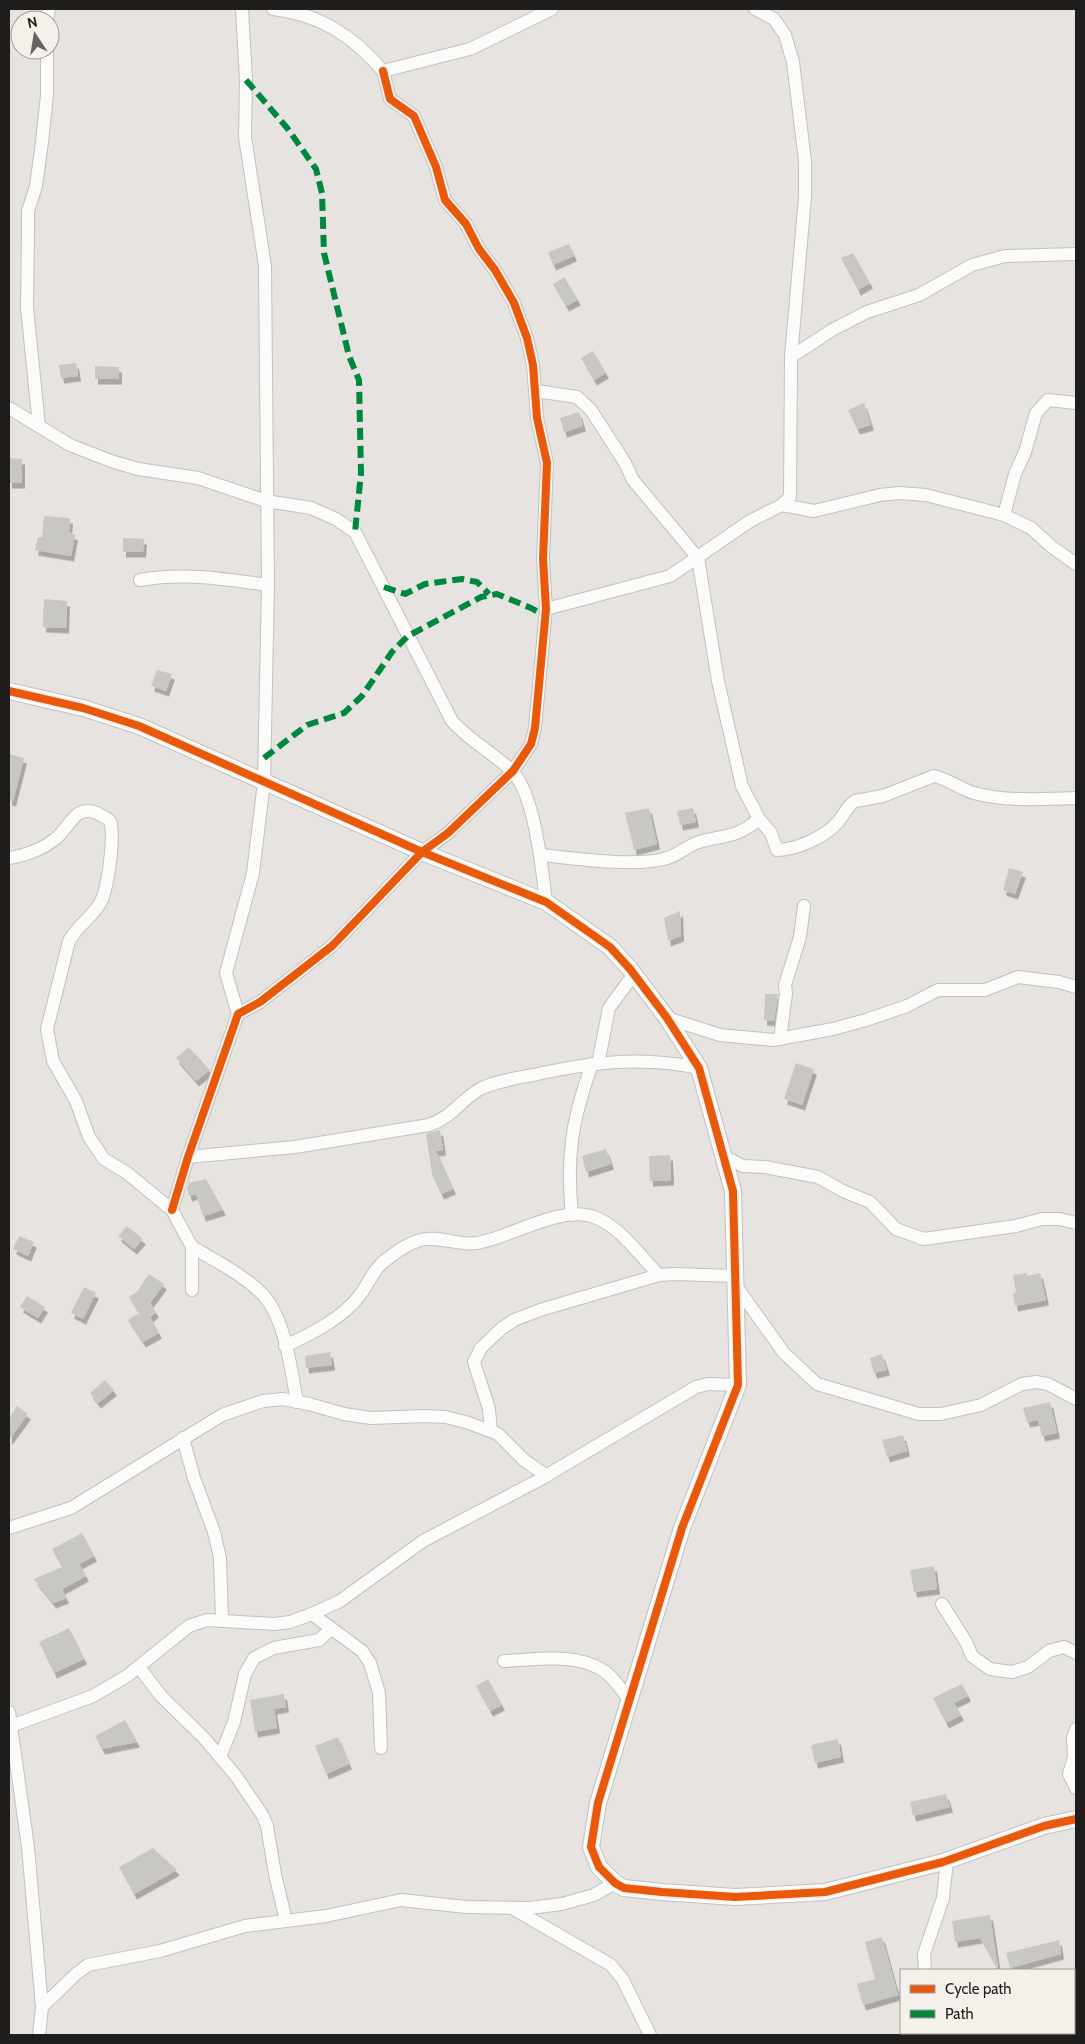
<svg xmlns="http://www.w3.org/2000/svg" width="1085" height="2044" font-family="Cabin,sans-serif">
<defs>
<filter id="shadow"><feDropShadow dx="3" dy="5.5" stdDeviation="0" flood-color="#0004"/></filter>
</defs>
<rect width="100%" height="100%" fill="#e6e3e0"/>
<!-- building -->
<g fill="#c9c7c4" filter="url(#shadow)">
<polygon points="569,244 574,256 553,265 548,252"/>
<polygon points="853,253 870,283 858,290 841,258"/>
<polygon points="564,277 578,300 566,306 553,284"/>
<polygon points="593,351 606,373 594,380 581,358"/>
<polygon points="76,363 78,376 61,378 59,365"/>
<polygon points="95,366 119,367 119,379 95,379"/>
<polygon points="864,403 871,425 857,429 848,410"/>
<polygon points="579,412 583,426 564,432 560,418"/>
<polygon points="9,458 22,459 22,483 9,483"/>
<polygon points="44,516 70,518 69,532 75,535 71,556 35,550 38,537 42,537"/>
<polygon points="123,538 144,539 143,552 123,552"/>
<polygon points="44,599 67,601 66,628 43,627"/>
<polygon points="157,670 172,674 166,691 151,686"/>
<polygon points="9,754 24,758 13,801 9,800"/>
<polygon points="649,808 657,844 634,850 625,813"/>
<polygon points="693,808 696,822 680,825 677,811"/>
<polygon points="1009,868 1023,872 1015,894 1003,890"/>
<polygon points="680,911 681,936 668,941 664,918"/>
<polygon points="765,994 778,994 774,1021 764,1020"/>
<polygon points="189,1047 210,1070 196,1081 176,1058"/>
<polygon points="796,1063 814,1069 802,1105 784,1099"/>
<polygon points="440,1130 443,1150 436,1151 453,1189 441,1194 432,1174 426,1134"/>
<polygon points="606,1149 611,1164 586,1172 582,1156"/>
<polygon points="670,1155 671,1180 650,1181 649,1156"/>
<polygon points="206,1179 223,1210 203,1216 196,1194 189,1196 187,1189 189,1183"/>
<polygon points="127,1226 143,1239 134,1249 118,1236"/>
<polygon points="19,1236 34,1242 28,1256 13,1249"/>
<polygon points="1027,1273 1027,1276 1040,1273 1046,1300 1015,1306 1013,1294 1016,1292 1013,1275"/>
<polygon points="149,1274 164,1284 150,1303 156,1312 150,1317 159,1333 143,1342 128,1320 139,1313 129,1297 137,1292"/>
<polygon points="84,1287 96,1293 83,1319 71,1313"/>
<polygon points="27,1296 45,1307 38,1318 20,1307"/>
<polygon points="330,1352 332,1365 306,1368 305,1356"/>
<polygon points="882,1354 887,1370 874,1373 870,1358"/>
<polygon points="105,1380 114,1390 98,1403 90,1393"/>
<polygon points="1050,1402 1057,1433 1042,1436 1038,1420 1027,1422 1023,1408"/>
<polygon points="17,1406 28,1414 9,1440 9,1418"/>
<polygon points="903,1435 907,1451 887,1457 882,1440"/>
<polygon points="82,1533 94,1556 79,1564 86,1576 62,1589 66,1598 53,1603 34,1579 62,1567 52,1549"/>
<polygon points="934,1566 937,1589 914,1592 910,1570"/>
<polygon points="69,1628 84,1659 54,1673 39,1642"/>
<polygon points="488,1679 502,1705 490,1711 476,1686"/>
<polygon points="962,1684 968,1696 954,1703 961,1715 946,1723 933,1698"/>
<polygon points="284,1694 286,1707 274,1709 277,1728 255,1732 250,1700"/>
<polygon points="125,1720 137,1742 102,1749 95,1736"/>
<polygon points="338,1737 349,1764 326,1774 315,1746"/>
<polygon points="838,1739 841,1757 815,1763 811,1745"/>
<polygon points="946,1794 950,1807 913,1816 910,1802"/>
<polygon points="153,1848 177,1870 134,1894 119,1867"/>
<polygon points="990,1915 998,1968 997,1968 980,1938 955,1942 952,1921"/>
<polygon points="882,1937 898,1995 863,2005 857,1984 875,1979 865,1942"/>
<polygon points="1059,1940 1061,1954 1010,1968 1006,1953"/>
</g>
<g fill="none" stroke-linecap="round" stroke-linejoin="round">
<!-- minor casing -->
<g stroke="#c3c1bf" stroke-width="14">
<g id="minor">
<path d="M 273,9 C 320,14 353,36 383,71 L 470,49 L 552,9"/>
<polyline points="47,20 49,9"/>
<polyline points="791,357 832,330 867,312 919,295 972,265 1005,256 1076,254"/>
<path d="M 536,391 L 577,397 L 591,410 L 625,463 L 633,480 L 698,558 L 718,681 L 742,786 L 759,819 L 771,833 L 777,850 C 796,850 825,837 838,822 C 844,815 847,806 855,801 L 883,796 L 934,776 C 948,779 960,789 974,793 C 1006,802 1044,799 1076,798"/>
<path d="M 9,408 L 70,445 L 111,461 L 138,469 L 198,478 L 266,501 L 311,508 L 336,519 L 355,532 L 452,721 C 470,741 493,753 511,770 C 535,793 542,870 546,902"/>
<polyline points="39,426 27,307 28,232 28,211 36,186 42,142 47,95 47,50"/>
<polyline points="782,505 814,511 880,495 899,493 926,495 1004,515 1031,528 1052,547 1076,564"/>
<polyline points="1004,515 1015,474 1025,452 1036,413 1048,400 1076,403"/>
<path d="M 140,580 C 183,572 225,579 268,585"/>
<polyline points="546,609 670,576 750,521 782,505 790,497 791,357 805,197 805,161 793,62 785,35 774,19 755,9"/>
<path d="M 541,855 C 574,858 632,867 664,859 C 678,856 689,844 702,841 C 727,835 738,837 759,819"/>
<path d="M 9,858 C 24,856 43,849 55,839 C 70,828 74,804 97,813 C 102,816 106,817 110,821 C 115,836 108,892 99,905 C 90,918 77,927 69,941 L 47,1029 L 53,1061 L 76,1101 L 89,1137 L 104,1159 L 127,1173 L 172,1210 L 192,1247 L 192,1290"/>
<polyline points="238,1014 226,973 253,873 264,782 268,585 265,266 245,137 246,80 242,9"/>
<polyline points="667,1018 720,1035 773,1040 833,1029 866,1020 907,1006 938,990 985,990 1018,977 1059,982 1076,987"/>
<polyline points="780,1039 786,994 785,985 800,937 804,906"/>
<polyline points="598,1064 609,1008 634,974"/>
<polyline points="723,1156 743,1166 765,1167 818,1177 843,1191 870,1202 896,1229 924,1239 1016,1226 1042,1219 1060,1219 1076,1223"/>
<path d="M 188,1157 L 295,1147 L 429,1125 C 453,1117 462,1098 482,1088 C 497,1081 517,1078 533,1075 C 592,1062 640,1056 699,1068"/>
<polyline points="172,1210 188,1157 238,1014 260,1002 332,946 422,852 448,833 513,771 531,744 535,728 546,609 543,559 547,463 537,418 533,365 527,338 514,303 495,270 479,249 466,224 445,200 436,167 414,116 390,99 383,71"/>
<path d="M 572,1215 C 566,1157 572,1120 592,1064"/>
<path d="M 192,1247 C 214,1260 240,1273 259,1291 C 285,1313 291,1370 297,1402"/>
<polyline points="736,1286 784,1353 817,1384 919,1414 941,1414 981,1405 1022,1384 1036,1382 1048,1384 1076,1399"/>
<path d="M 285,1346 C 311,1334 343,1318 360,1295 C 370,1282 373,1269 387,1259 C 396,1252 410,1243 420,1240 C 439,1235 458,1246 477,1243 C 512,1237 559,1205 594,1217 C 620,1226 640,1256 659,1275"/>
<polyline points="491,1431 489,1409 474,1362 481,1348 501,1329 514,1320 540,1310 659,1275 674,1274 735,1276"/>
<polyline points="183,1438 194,1478 214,1532 220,1558 222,1620"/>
<polyline points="9,1528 71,1508 222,1415 263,1401 283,1399 309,1404 344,1414 371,1418 425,1416 446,1417 469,1423 498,1434 525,1461 547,1476"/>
<polyline points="942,1604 966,1642 972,1656 990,1669 1012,1672 1028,1667 1049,1651 1064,1647 1076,1653"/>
<polyline points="312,1614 362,1651 370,1663 379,1693 381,1748"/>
<path d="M 504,1661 C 535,1660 576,1652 604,1671 C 614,1678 622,1690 629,1700"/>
<polyline points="139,1667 161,1696 204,1738 236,1776 263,1816 267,1826 275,1874 286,1921"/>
<polyline points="9,1712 28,1847 42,2007 39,2035"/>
<polyline points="11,1726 93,1696 127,1676 189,1626 207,1620 274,1624 290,1622 312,1614 340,1601 423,1541 539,1480 696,1387 708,1384 738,1385"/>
<polyline points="1076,1729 1073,1737 1074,1757 1069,1774 1076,1788"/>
<polyline points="220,1757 234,1722 245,1674 254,1658 274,1648 319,1640 331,1629"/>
<polyline points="512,1908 611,1965 623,1980 650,2035"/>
<polyline points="925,1970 924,1954 943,1898 947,1860"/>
<polyline points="42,2007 76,1974 88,1965 160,1951 245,1926 326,1916 401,1900 466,1907 529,1908 562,1904 594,1895 615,1883"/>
<polyline points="937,2033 937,2035"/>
</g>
</g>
<!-- tertiary casing -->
<g stroke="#c3c1bf" stroke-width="18">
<polyline id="tertiary" points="9,691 83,708 139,726 422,852 546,902 610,947 630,969 667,1018 699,1068 733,1191 738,1385 682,1528 598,1803 591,1847 599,1867 615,1883 624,1888 662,1892 735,1897 825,1892 943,1862 1044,1826 1076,1819"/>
</g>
<!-- minor -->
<use href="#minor" stroke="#fbfbfa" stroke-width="12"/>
<!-- tertiary -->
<use href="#tertiary" stroke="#fbfbfa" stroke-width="16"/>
<!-- quiet -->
<g stroke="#00873e" stroke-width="6" stroke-dasharray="12 6" stroke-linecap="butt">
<polyline points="246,80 288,129 316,169 322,193 324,253 349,356 359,380 361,473 355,532"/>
<polyline points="384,587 405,594 425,584 462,579 477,582 489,594"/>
<polyline points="264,758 307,725 344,713 362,696 392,652 408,636 481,597 497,594 531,608 545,616"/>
</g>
<!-- cycleway casing -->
<g stroke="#f6f0ea" stroke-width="11">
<g id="cycleway">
<polyline points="9,691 83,708 139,726 422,852 546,902 610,947 630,969 667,1018 699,1068 733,1191 738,1385 682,1528 598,1803 591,1847 599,1867 615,1883 624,1888 662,1892 735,1897 825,1892 943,1862 1044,1826 1076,1819"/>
<polyline points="172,1210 188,1157 238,1014 260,1002 332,946 422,852 448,833 513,771 531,744 535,728 546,609 543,559 547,463 537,418 533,365 527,338 514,303 495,270 479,249 466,224 445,200 436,167 414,116 390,99 383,71"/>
</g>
</g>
<!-- cycleway -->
<use href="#cycleway" stroke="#e8590c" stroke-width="8"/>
</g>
<!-- border -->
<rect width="1085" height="2044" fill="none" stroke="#1f1d1b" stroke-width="20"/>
<!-- legend -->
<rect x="900" y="1969" width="175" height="65" fill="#f6f0ea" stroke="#a09c97"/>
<rect x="910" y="1985" width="25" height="8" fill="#e8590c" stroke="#a09c97"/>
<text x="945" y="1994" font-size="15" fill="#1f1d1b">Cycle path</text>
<rect x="910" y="2010" width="25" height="8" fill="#00873e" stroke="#a09c97"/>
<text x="945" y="2019" font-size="15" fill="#1f1d1b">Path</text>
<!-- north arrow -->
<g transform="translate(35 35) rotate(348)"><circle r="24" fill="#f6f0ea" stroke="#a09c97"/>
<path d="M0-4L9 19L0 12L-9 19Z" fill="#656260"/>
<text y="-8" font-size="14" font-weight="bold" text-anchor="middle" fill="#1f1d1b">N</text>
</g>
</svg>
